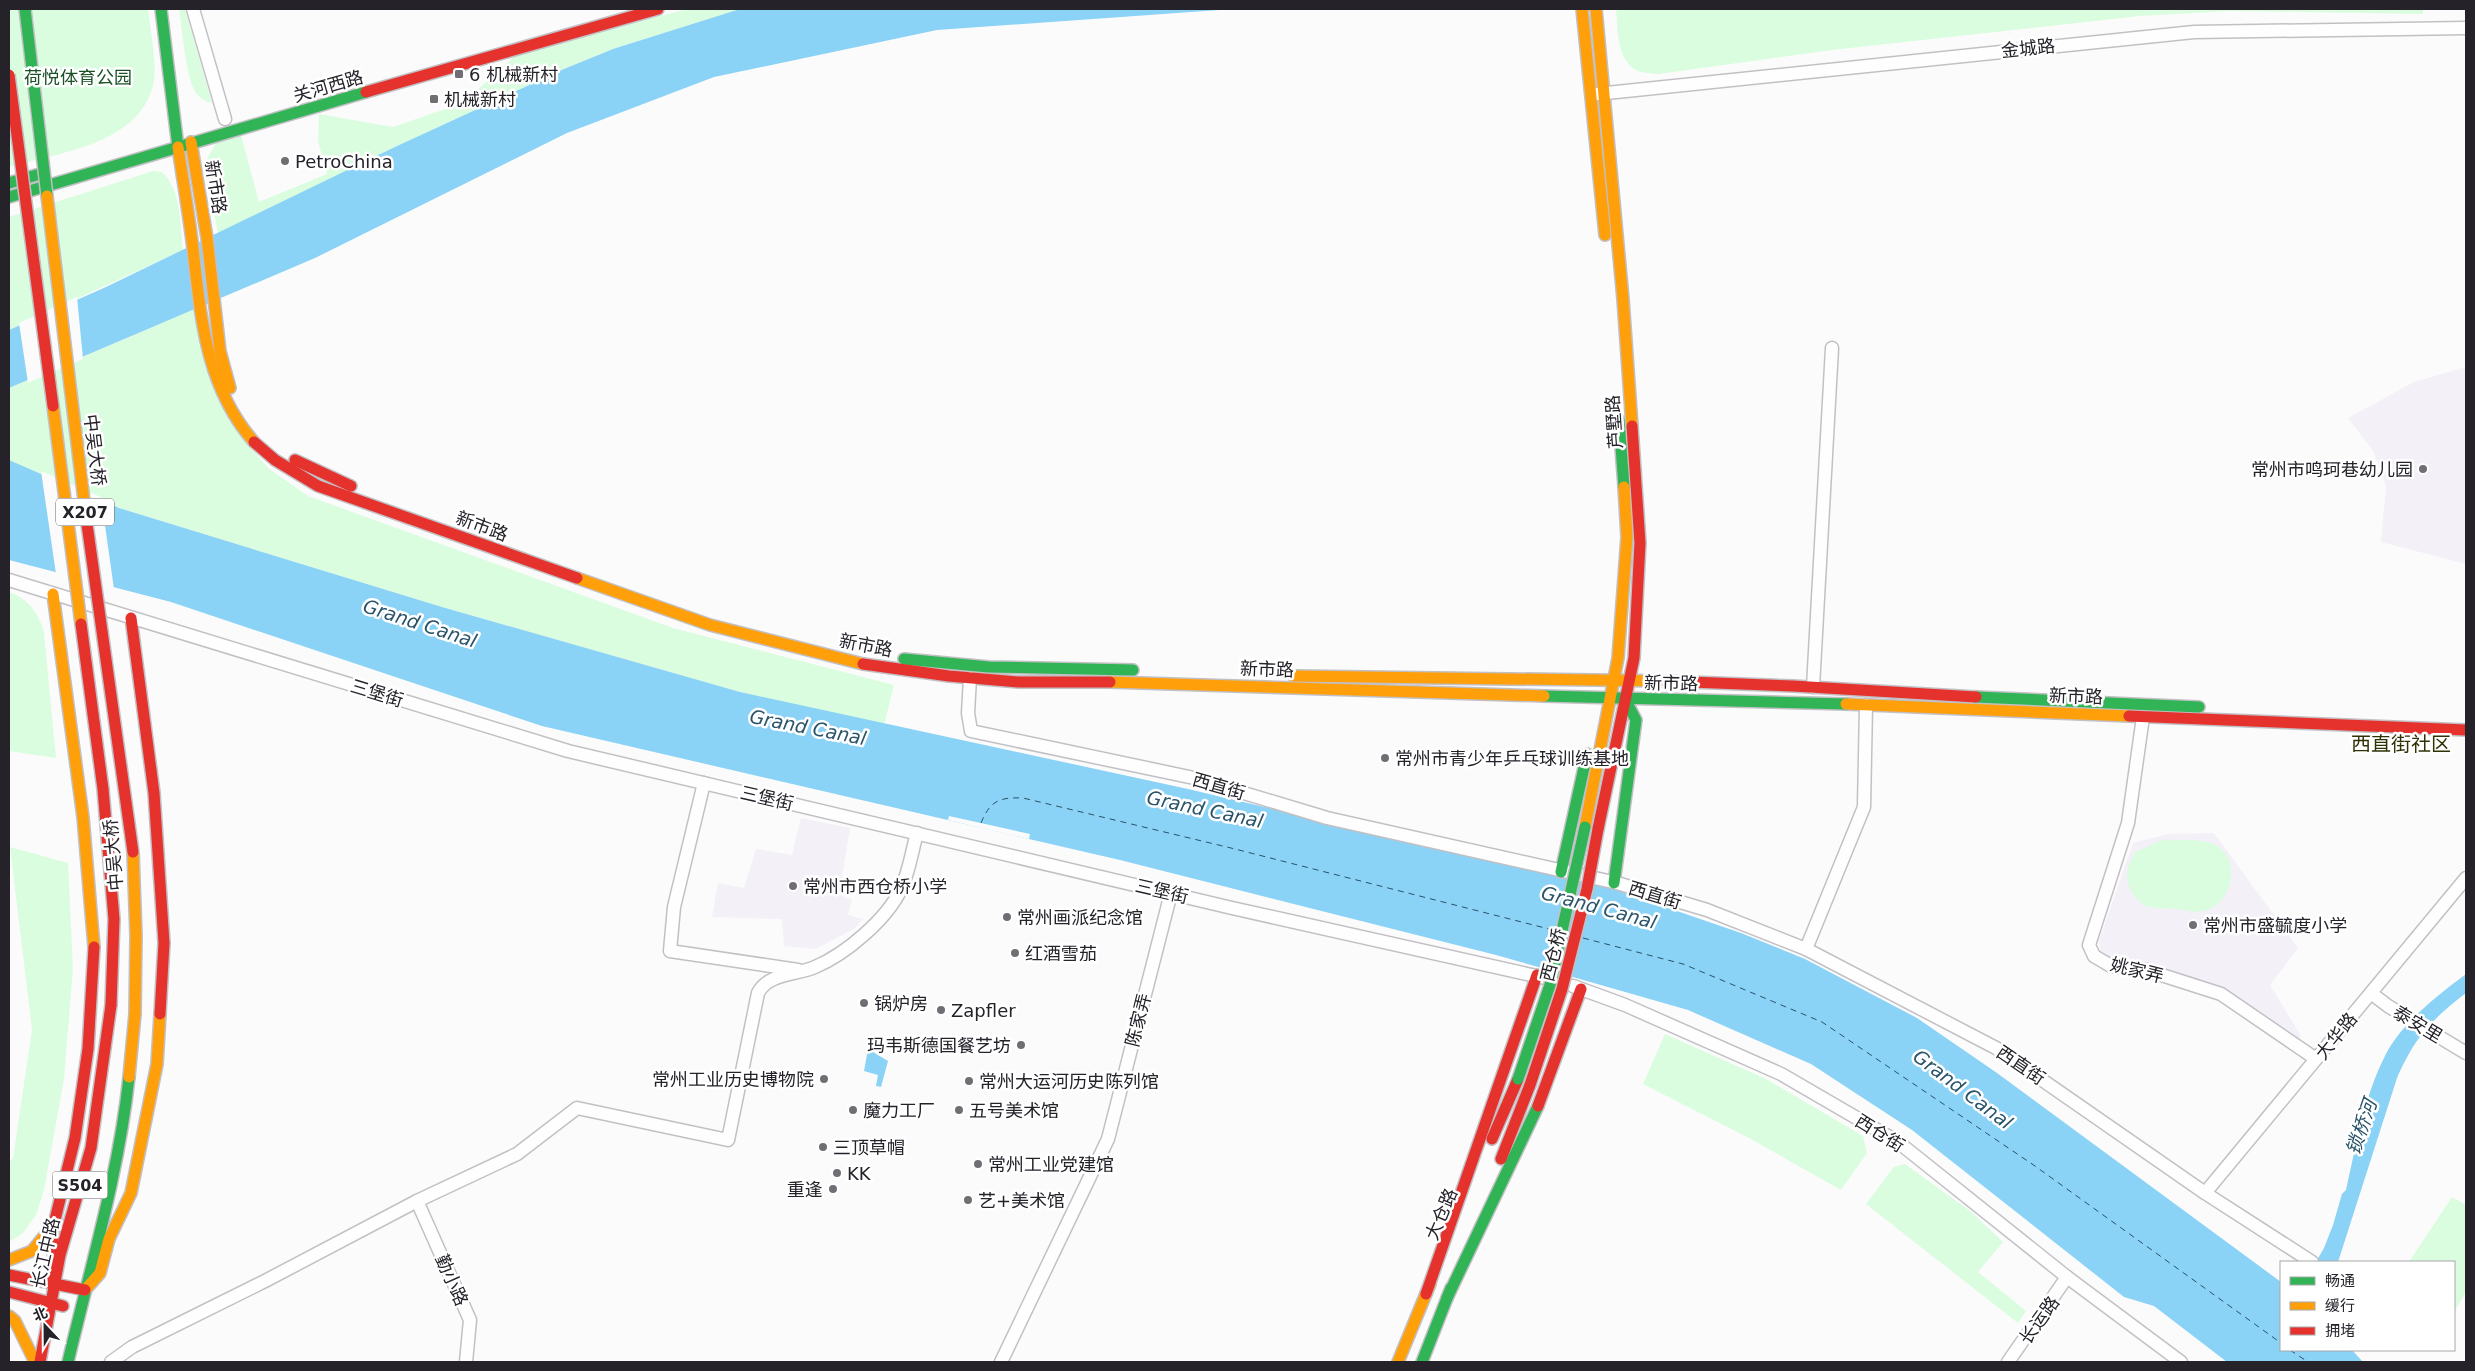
<svg xmlns="http://www.w3.org/2000/svg" width="2475" height="1371" font-family="'DejaVu Sans','Noto Sans SC',sans-serif">
<rect width="100%" height="100%" fill="#fbfbfb"/>
<!-- education -->
<g fill="#f3f0f8">
<polygon points="2466,367 2466,564 2381,542 2386,486 2374,452 2348,418 2414,382"/>
<polygon points="801,818 850,828 839,895 852,900 848,915 863,919 854,929 815,949 784,946 782,919 712,917 718,883 744,888 756,849 792,855"/>
<polygon points="2214,833 2298,948 2270,985 2301,1036 2298,1041 2221,992 2112,965 2101,953 2099,941 2133,843 2168,834"/>
</g>
<!-- green -->
<g fill="#dbfddf">
<path d="M 9,9 L 148,9 C 150,27 157,65 154,81 C 142,144 61,152 9,167 Z"/>
<path d="M 179,9 L 185,9 L 212,103 C 205,101 201,99 196,93 C 186,79 182,28 179,9 Z"/>
<polygon points="687,9 740,9 613,49 564,69 397,146 218,234 205,163 216,143 241,135 259,202 327,174 318,141 319,114 393,127 463,103 517,54"/>
<path d="M 1616,9 L 2423,9 L 2423,14 L 2230,11 L 2140,16 L 1832,50 L 1658,74 C 1652,73 1643,73 1638,71 C 1616,61 1618,29 1616,9 Z"/>
<path d="M 153,171 L 162,172 C 182,191 180,224 183,250 L 9,330 L 9,217 Z"/>
<polygon points="195,309 239,434 268,468 308,496 673,628 894,685 884,725 740,692 442,607 119,508 9,460 9,388"/>
<path d="M 9,592 C 29,599 39,614 44,633 L 56,758 L 9,751 Z"/>
<path d="M 2162,840 C 2179,841 2205,837 2219,847 C 2242,865 2230,906 2203,911 C 2195,913 2184,910 2176,909 C 2167,908 2157,909 2149,907 C 2137,904 2126,886 2127,874 C 2128,866 2132,859 2135,852 Z"/>
<polygon points="10,847 68,863 73,969 64,1079 44,1190 36,1215 22,1234 9,1242 9,1162 13,1158 32,1030"/>
<polygon points="1665,1034 1766,1079 1863,1136 1867,1153 1841,1190 1749,1138 1643,1084"/>
<polygon points="1905,1164 1970,1211 2003,1242 1978,1272 2026,1311 2018,1323 1866,1204 1894,1167"/>
<polygon points="2452,1197 2466,1205 2466,1292 2454,1312 2454,1262 2409,1262"/>
</g>
<!-- water -->
<g fill="#8ad2f6">
<polygon points="740,9 1233,9 937,30 714,77 567,133 315,258 9,388 9,330 106,287 397,146 564,69 613,49"/>
<polygon points="9,460 119,508 442,607 740,692 1188,789 1610,888 1741,933 1805,959 1917,1018 1997,1073 2281,1282 2281,1350 2352,1350 2363,1362 2227,1362 2154,1306 2124,1297 1912,1130 1811,1064 1688,1010 1496,955 1120,860 542,726 171,602 9,560"/>
<path d="M 2466,974 L 2466,993 C 2431,1020 2415,1037 2397,1078 L 2338,1262 L 2316,1262 L 2324,1248 L 2333,1225 L 2342,1194 L 2346,1190 C 2356,1146 2364,1098 2384,1058 C 2399,1025 2438,995 2466,974 Z"/>
<polygon points="868,1049 888,1061 881,1087 876,1086 878,1075 864,1071"/>
</g>
<!-- pier -->
<g fill="#fbfbfb">
<polygon points="77,297 83,359 28,383 19,323"/>
<polygon points="41,471 101,497 114,589 56,574"/>
<polygon points="949,816 1030,834 1029,839 948,820"/>
</g>
<g fill="none" stroke-linecap="round" stroke-linejoin="round">
<!-- ferry -->
<g stroke="#285369" stroke-width="1" stroke-dasharray="6 5" stroke-linecap="butt">
<path d="M 981,823 C 990,801 999,797 1023,798 L 1231,848 L 1553,930"/>
<polyline points="1583,938 1683,964 1822,1022 2035,1166 2281,1343"/>
<polyline points="2290,1350 2308,1362"/>
</g>
<!-- street casing -->
<g stroke="#c2c0c5" stroke-width="15">
<g id="street">
<polyline points="193,9 225,119"/>
<polyline points="1597,94 2194,32 2466,28"/>
<polyline points="9,580 568,751 1232,908 1545,978"/>
<polyline points="970,678 968,713 971,731 1194,778 1327,818 1617,883 1707,910 1806,949 1996,1048 2205,1193 2312,1262"/>
<polyline points="1813,687 1832,348"/>
<polyline points="2143,717 2128,823 2089,945 2094,956 2111,966 2146,970 2221,994 2316,1059"/>
<polyline points="704,783 674,907 670,951 798,970"/>
<polyline points="1806,949 1864,807 1866,705"/>
<polyline points="1573,986 1625,1005 1781,1074 1898,1142 2067,1277 2181,1362"/>
<polyline points="2371,993 2388,1006 2466,1053"/>
<polyline points="2205,1193 2466,878"/>
<polyline points="417,1201 470,1320 466,1362"/>
<path d="M 111,1362 L 132,1347 L 265,1281 L 417,1201 L 517,1154 L 577,1108 L 728,1140 L 758,993 C 768,973 797,975 815,967 C 846,954 887,919 901,889 C 909,872 912,851 917,833"/>
<polyline points="1001,1362 1108,1139 1171,893"/>
<polyline points="2008,1362 2067,1277"/>
</g>
</g>
<!-- fast casing -->
<g stroke="#c2c0c5" stroke-width="14">
<g id="fast">
<polyline points="161,9 178,147"/>
<polyline points="9,183 40,174"/>
<polyline points="9,197 366,92"/>
<polyline points="1619,420 1624,487"/>
<polyline points="904,659 989,667 1133,670"/>
<polyline points="1544,696 1846,704"/>
<polyline points="1976,697 2199,707"/>
<polyline points="1561,872 1587,754"/>
<polyline points="1614,883 1636,720 1625,699"/>
<polyline points="1447,1298 1538,1106"/>
<path d="M 68,1362 C 90,1268 119,1173 129,1077"/>
<polyline points="1422,1362 1451,1288"/>
</g>
</g>
<!-- slow casing -->
<g stroke="#c2c0c5" stroke-width="14">
<g id="slow">
<polyline points="1582,9 1605,235"/>
<polyline points="1596,9 1623,299 1632,426"/>
<polyline points="191,142 207,238 220,351 230,388"/>
<path d="M 178,147 C 183,181 189,215 193,249 C 201,319 206,387 254,442"/>
<polyline points="577,578 710,625 863,664"/>
<polyline points="53,594 83,817 94,947"/>
<polyline points="1294,676 1665,681"/>
<polyline points="1110,682 1544,696"/>
<polyline points="1846,704 2129,716"/>
<polyline points="1585,827 1618,658 1627,537 1624,487"/>
<polyline points="129,1077 135,1014"/>
<polyline points="9,1260 32,1251 56,1222"/>
<polyline points="85,1290 100,1273 109,1239 131,1193 157,1064 160,1014"/>
<polyline points="9,1316 15,1321 35,1362"/>
<polyline points="1398,1362 1430,1284"/>
</g>
</g>
<!-- jam casing -->
<g stroke="#c2c0c5" stroke-width="14">
<g id="jam">
<polyline points="366,92 658,9"/>
<polyline points="254,442 275,460 318,486 577,578"/>
<polyline points="295,460 351,486"/>
<polyline points="131,618 154,793 164,943 160,1014"/>
<polyline points="863,664 949,676 1019,682 1110,682"/>
<polyline points="1665,681 1793,686 1976,697"/>
<polyline points="2129,716 2466,730"/>
<polyline points="1598,829 1634,658 1640,543 1632,426"/>
<polyline points="1538,1106 1581,989"/>
<polyline points="1492,1139 1518,1079"/>
<polyline points="1501,1159 1530,1085"/>
<polyline points="9,1275 85,1290"/>
<polyline points="54,1285 53,1228 75,1138 88,1049 94,947"/>
<polyline points="9,1292 63,1306"/>
<polyline points="1426,1294 1537,975"/>
<polyline points="40,1362 60,1255 91,1148 111,1005"/>
</g>
</g>
<!-- street -->
<use href="#street" stroke="#fefefe" stroke-width="12"/>
<!-- fast -->
<use href="#fast" stroke="#30b455" stroke-width="11"/>
<!-- slow -->
<use href="#slow" stroke="#ff9f0a" stroke-width="11"/>
<!-- jam -->
<use href="#jam" stroke="#e5322d" stroke-width="11"/>
<!-- fast-bridge casing -->
<g stroke="#c2c0c5" stroke-width="14" stroke-linecap="butt">
<g id="fast-bridge">
<polyline points="25,9 47,196"/>
<polyline points="1518,1079 1550,985 1585,827"/>
</g>
</g>
<!-- slow-bridge casing -->
<g stroke="#c2c0c5" stroke-width="14" stroke-linecap="butt">
<g id="slow-bridge">
<polyline points="47,196 86,517"/>
<polyline points="53,406 81,624"/>
<polyline points="133,852 136,936 135,1014"/>
</g>
</g>
<!-- jam-bridge casing -->
<g stroke="#c2c0c5" stroke-width="14" stroke-linecap="butt">
<g id="jam-bridge">
<polyline points="9,75 53,406"/>
<polyline points="86,517 133,852"/>
<polyline points="81,624 103,789 114,919 111,1005"/>
<polyline points="1530,1085 1562,989 1587,889 1598,829"/>
</g>
</g>
<!-- fast-bridge -->
<use href="#fast-bridge" stroke="#30b455" stroke-width="11"/>
<!-- slow-bridge -->
<use href="#slow-bridge" stroke="#ff9f0a" stroke-width="11"/>
<!-- jam-bridge -->
<use href="#jam-bridge" stroke="#e5322d" stroke-width="11"/>
</g>
<!-- markers -->
<g fill="#706e73" stroke="#fff" stroke-width="2">
<rect x="454" y="69" width="10" height="10" rx="2.5"/>
<rect x="429" y="94" width="10" height="10" rx="2.5"/>
<circle cx="285" cy="161" r="5"/>
<circle cx="2423" cy="469" r="5"/>
<circle cx="1385" cy="758" r="5"/>
<circle cx="793" cy="886" r="5"/>
<circle cx="1007" cy="917" r="5"/>
<circle cx="2193" cy="925" r="5"/>
<circle cx="1015" cy="953" r="5"/>
<circle cx="864" cy="1003" r="5"/>
<circle cx="941" cy="1010" r="5"/>
<circle cx="1021" cy="1045" r="5"/>
<circle cx="824" cy="1079" r="5"/>
<circle cx="969" cy="1081" r="5"/>
<circle cx="853" cy="1110" r="5"/>
<circle cx="959" cy="1110" r="5"/>
<circle cx="823" cy="1147" r="5"/>
<circle cx="978" cy="1164" r="5"/>
<circle cx="837" cy="1173" r="5"/>
<circle cx="833" cy="1189" r="5"/>
<circle cx="968" cy="1200" r="5"/>
</g>
<g text-anchor="middle" dominant-baseline="central" stroke-width="5" stroke-linejoin="round" paint-order="stroke">
<!-- shield labels -->
<g fill="#fff" stroke="#66646a" stroke-width="1">
<rect x="56" y="498.5" width="58" height="27" rx="4"/>
<rect x="52.5" y="1171.5" width="55" height="27" rx="4"/>
</g>
<g font-size="16" font-weight="bold" fill="#25222a">
<text x="85" y="512">X207</text>
<text x="80" y="1185">S504</text>
</g>
<!-- street labels -->
<g font-size="18" fill="#25222a" stroke="#fff">
<text transform="translate(2028 48) rotate(-6)">金城路</text>
<text transform="translate(328 86) rotate(-16)">关河西路</text>
<text transform="translate(216 187) rotate(81)">新市路</text>
<text transform="translate(1614 422) rotate(-94)">芦墅路</text>
<text transform="translate(95 450) rotate(83)">中吴大桥</text>
<text transform="translate(482 526) rotate(20)">新市路</text>
<text transform="translate(866 645) rotate(11)">新市路</text>
<text transform="translate(1267 669) rotate(2)">新市路</text>
<text transform="translate(1671 683) rotate(1)">新市路</text>
<text transform="translate(377 693) rotate(17)">三堡街</text>
<text transform="translate(2076 696) rotate(2)">新市路</text>
<text transform="translate(1219 786) rotate(16)">西直街</text>
<text transform="translate(767 798) rotate(13)">三堡街</text>
<text transform="translate(113 855) rotate(-95)">中吴大桥</text>
<text transform="translate(1162 891) rotate(13)">三堡街</text>
<text transform="translate(1655 895) rotate(17)">西直街</text>
<text transform="translate(1553 955) rotate(-76)">西仓桥</text>
<text transform="translate(2137 970) rotate(14)">姚家弄</text>
<text transform="translate(1138 1020) rotate(-76)">陈家弄</text>
<text transform="translate(2418 1024) rotate(31)">泰安里</text>
<text transform="translate(2336 1036) rotate(-51)">大华路</text>
<text transform="translate(2021 1065) rotate(34)">西直街</text>
<text transform="translate(1880 1133) rotate(32)">西仓街</text>
<text transform="translate(1441 1214) rotate(-67)">大仓路</text>
<text transform="translate(45 1253) rotate(-77)">长江中路</text>
<text transform="translate(452 1280) rotate(66)">勤小路</text>
<text transform="translate(2039 1320) rotate(-54)">长运路</text>
</g>
<!-- poi labels -->
<g font-size="18" fill="#25222a" stroke="#fff" text-anchor="start">
<text x="469" y="74">6 机械新村</text>
<text x="444" y="99">机械新村</text>
<text x="295" y="161">PetroChina</text>
<text x="2413" y="469" text-anchor="end">常州市鸣珂巷幼儿园</text>
<text x="1395" y="758">常州市青少年乒乓球训练基地</text>
<text x="803" y="886">常州市西仓桥小学</text>
<text x="1017" y="917">常州画派纪念馆</text>
<text x="2203" y="925">常州市盛毓度小学</text>
<text x="1025" y="953">红酒雪茄</text>
<text x="874" y="1003">锅炉房</text>
<text x="951" y="1010">Zapfler</text>
<text x="1011" y="1045" text-anchor="end">玛韦斯德国餐艺坊</text>
<text x="814" y="1079" text-anchor="end">常州工业历史博物院</text>
<text x="979" y="1081">常州大运河历史陈列馆</text>
<text x="863" y="1110">魔力工厂</text>
<text x="969" y="1110">五号美术馆</text>
<text x="833" y="1147">三顶草帽</text>
<text x="988" y="1164">常州工业党建馆</text>
<text x="847" y="1173">KK</text>
<text x="823" y="1189" text-anchor="end">重逢</text>
<text x="978" y="1200">艺+美术馆</text>
</g>
<!-- park labels -->
<g font-size="18" fill="#1b5126" stroke="#fff">
<text x="78" y="77">荷悦体育公园</text>
</g>
<!-- water labels -->
<g font-size="19" font-style="italic" fill="#285369" stroke="#fff">
<text transform="translate(420 623) rotate(18)">Grand Canal</text>
<text transform="translate(808 727) rotate(11)">Grand Canal</text>
<text transform="translate(1205 809) rotate(12)">Grand Canal</text>
<text transform="translate(1599 907) rotate(15)">Grand Canal</text>
<text transform="translate(1963 1089) rotate(37)">Grand Canal</text>
<text transform="translate(2361 1127) rotate(-71)">锁桥河</text>
</g>
<!-- quarter labels -->
<g font-size="20" fill="#313106" stroke="#fff">
<text x="2401" y="744">西直街社区</text>
</g>
</g>
<!-- border -->
<rect width="2475" height="1371" fill="none" stroke="#25222a" stroke-width="20"/>
<!-- legend -->
<rect x="2280" y="1261" width="175" height="90" fill="#ffffff" stroke="#a8a7aa"/>
<rect x="2290" y="1277" width="25" height="8" fill="#30b455" stroke="#a8a7aa"/>
<text x="2325" y="1286" font-size="15" fill="#25222a">畅通</text>
<rect x="2290" y="1302" width="25" height="8" fill="#ff9f0a" stroke="#a8a7aa"/>
<text x="2325" y="1311" font-size="15" fill="#25222a">缓行</text>
<rect x="2290" y="1327" width="25" height="8" fill="#e5322d" stroke="#a8a7aa"/>
<text x="2325" y="1336" font-size="15" fill="#25222a">拥堵</text>
<!-- north arrow -->
<g transform="translate(45 1326) rotate(338)" stroke="#ffffff" stroke-width="4" paint-order="stroke">
<path d="M0-4L9 19L0 12L-9 19Z" fill="#25222a"/>
<text y="-8" font-size="14" font-weight="bold" text-anchor="middle" fill="#25222a">北</text>
</g>
</svg>
